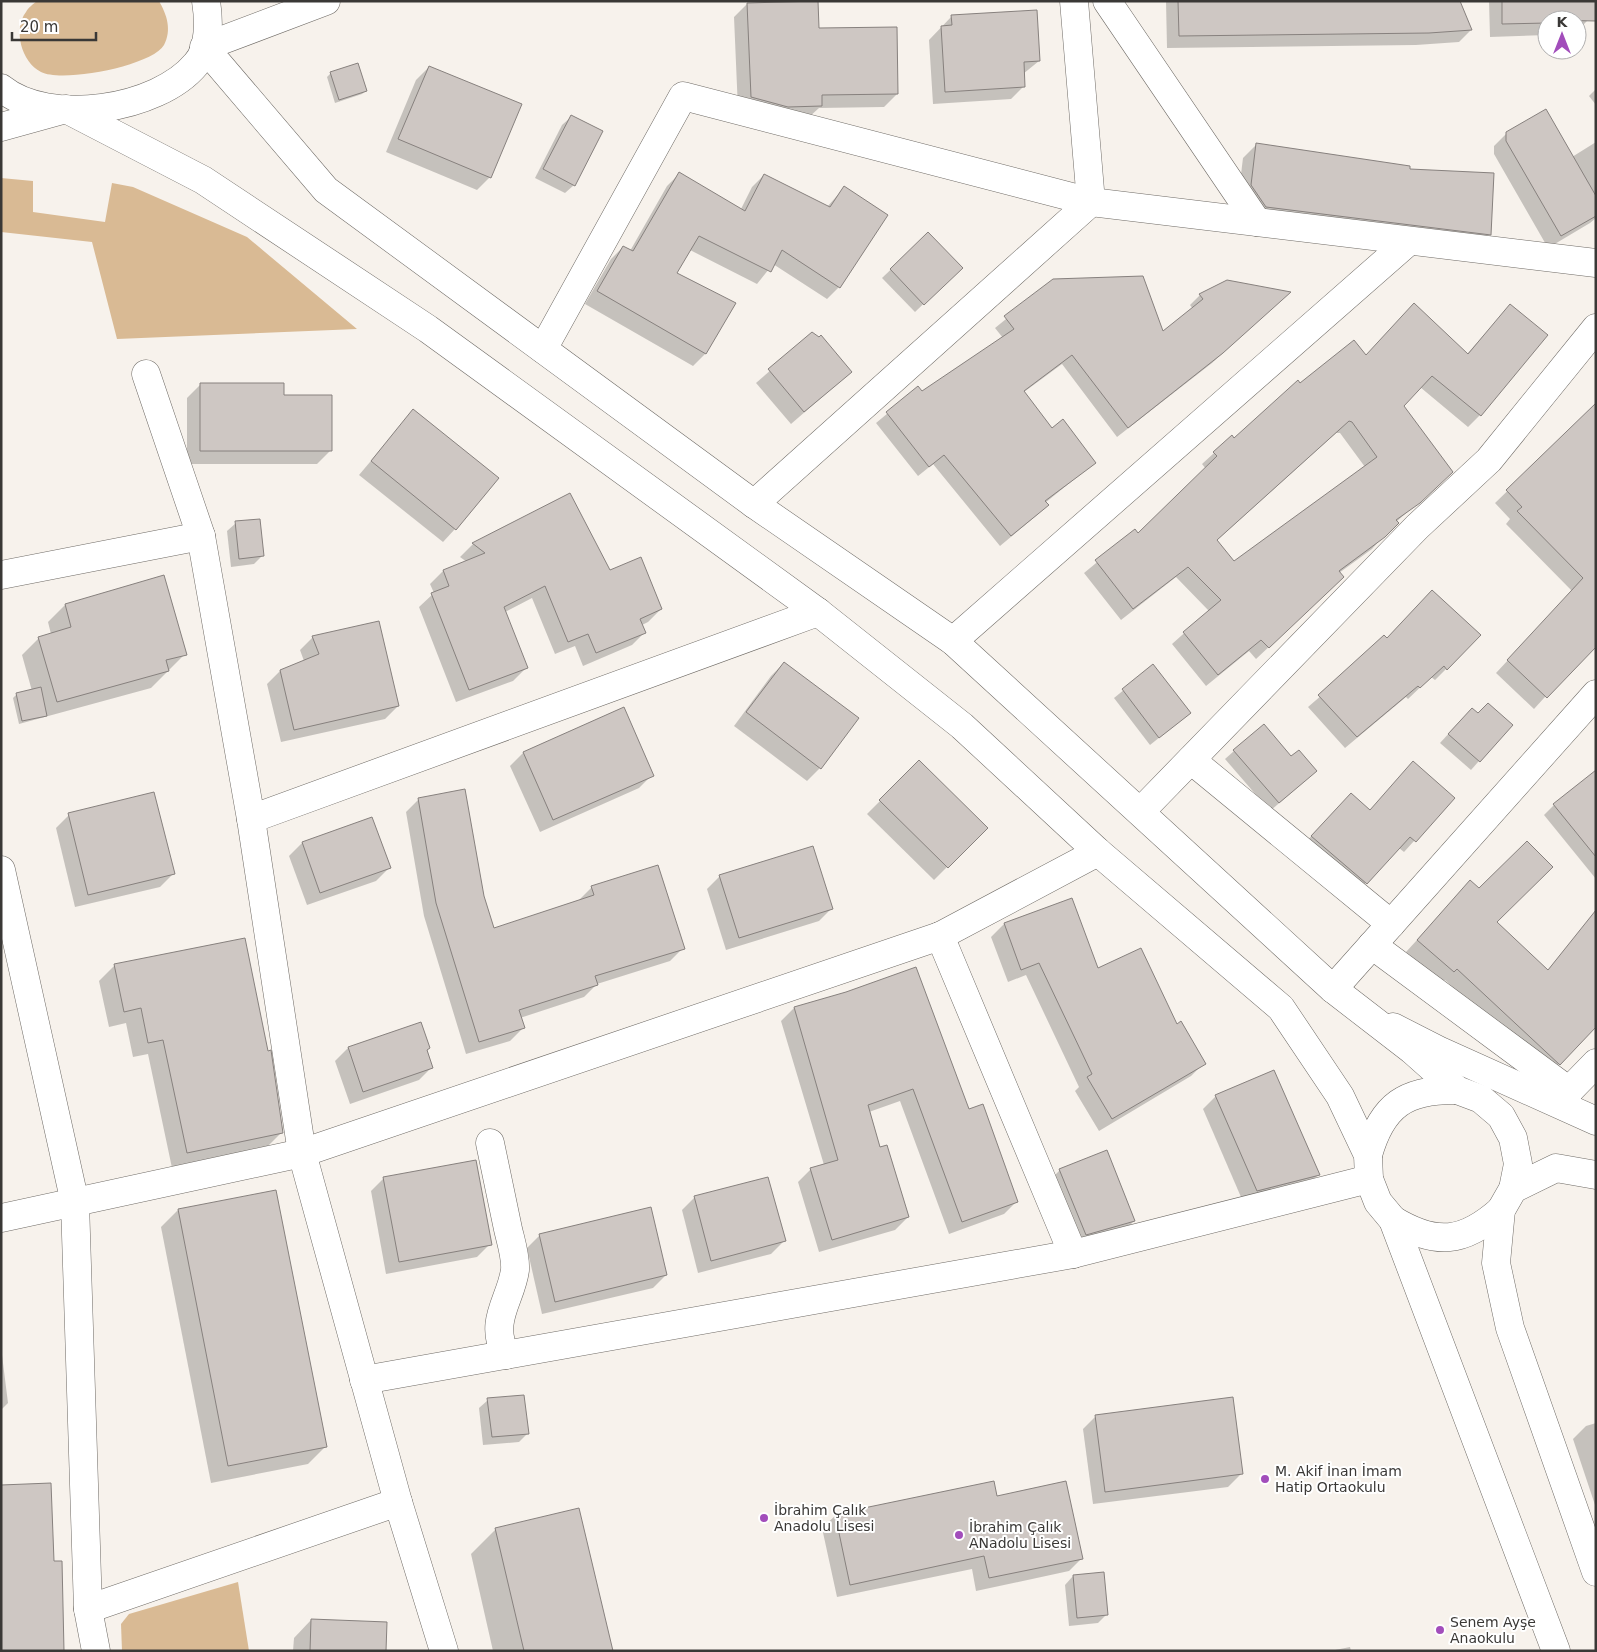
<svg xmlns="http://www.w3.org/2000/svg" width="1597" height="1652" font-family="'DejaVu Sans',sans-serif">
<rect width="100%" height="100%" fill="#f7f2ec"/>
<!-- green -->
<g fill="#d9ba94">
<path d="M 37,1 L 159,1 C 167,15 172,30 164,45 C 152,66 62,83 41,72 C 21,62 13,29 26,12 C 28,8 33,4 37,1 Z"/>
<polygon points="1,178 33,181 33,212 105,222 112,183 133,187 247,237 357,329 117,339 92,242 1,232"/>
<polygon points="238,1582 249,1651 122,1651 121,1624 129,1614"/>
</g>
<!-- shadow -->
<g fill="#0003" fill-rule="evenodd">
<polygon points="1166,1 1458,1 1471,30 1459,42 1416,45 1167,48"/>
<polygon points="1489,1 1587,1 1587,21 1577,31 1577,20 1547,20 1547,35 1490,37"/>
<polygon points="747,4 818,30 897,94 884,107 819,108 808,118 738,110 734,17"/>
<polygon points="952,16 1039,61 1023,74 1024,86 1011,99 933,104 929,40"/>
<polygon points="429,67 490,177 477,190 386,152 416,80"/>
<polygon points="331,73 366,91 362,94 335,103 327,77"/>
<polygon points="1596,89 1596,105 1589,96"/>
<polygon points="571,117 574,185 565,193 535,178 562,125"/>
<polygon points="1507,133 1572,157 1596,142 1596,218 1590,223 1548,248 1494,154 1494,146"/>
<polygon points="1256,145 1489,234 1476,247 1253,220 1238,199 1243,158"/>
<polygon points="679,174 741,209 752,187 764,175 827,207 844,188 839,287 827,299 773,264 757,284 690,250 675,274 734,304 705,354 693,366 585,304 611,259 623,247 630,251 667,186"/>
<polygon points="928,234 961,268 915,312 882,278"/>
<polygon points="1054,280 1163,333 1193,309 1190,305 1200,295 1279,302 1212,363 1117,437 1062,364 1024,392 1052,429 1094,463 1045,503 1047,505 1037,515 1000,546 933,464 918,476 876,423 918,388 922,393 1003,338 995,328"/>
<path d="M 1510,306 L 1480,415 L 1468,427 L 1420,387 L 1402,405 L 1439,484 L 1396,522 L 1372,549 L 1339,573 L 1331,589 L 1256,659 L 1249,651 L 1206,686 L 1172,644 L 1209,611 L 1176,577 L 1121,620 L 1084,573 L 1135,531 L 1138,535 L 1206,469 L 1202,464 L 1214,453 L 1234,439 L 1300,384 L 1365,356 L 1467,354 ZM 1336,433 L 1340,433 L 1365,467 L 1234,562 L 1216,541 Z"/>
<polygon points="812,334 851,372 791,424 756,383"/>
<polygon points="200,385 283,397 330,451 317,464 187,464 187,398"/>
<polygon points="1596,405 1596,641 1534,709 1496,673 1572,591 1506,524 1510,519 1495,503"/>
<polygon points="413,411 455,529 443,542 359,475"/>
<polygon points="569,495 609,572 661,609 648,622 642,625 645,632 632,645 583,666 575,646 555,654 532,598 505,612 526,668 513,681 456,702 419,607 434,593 430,584 443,571 467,562 460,557 473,544"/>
<polygon points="236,523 262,556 254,564 231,567 227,531"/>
<polygon points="163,577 185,654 151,688 19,724 13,698 17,694 32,691 22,655 39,638 51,634 48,622 65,605"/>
<polygon points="1421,603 1446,669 1435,680 1431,677 1408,699 1406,697 1345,748 1308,707 1387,639"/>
<polygon points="313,637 398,706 385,719 281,742 267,684 280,671 304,661 300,650"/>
<polygon points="784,663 820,768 807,781 734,726 771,676"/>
<polygon points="1153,666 1190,713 1150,745 1114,698"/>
<polygon points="1463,718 1511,725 1471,770 1440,743"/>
<polygon points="1234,751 1307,779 1270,811 1225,759"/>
<polygon points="523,753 652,775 639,788 540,832 510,766"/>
<polygon points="919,762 986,828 934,880 867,814"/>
<polygon points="1596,779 1596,879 1544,815 1554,805"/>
<polygon points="1453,798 1404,852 1399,848 1355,894 1301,847 1340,806 1369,811"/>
<polygon points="419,799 483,896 493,929 579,900 592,887 683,948 670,961 597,984 584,997 520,1018 523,1028 510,1041 466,1054 424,916 406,812"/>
<polygon points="69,815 173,874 160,887 75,907 56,828"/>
<polygon points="302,843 389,868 376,881 307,905 289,856"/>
<polygon points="720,876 832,908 819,921 726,950 707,889"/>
<polygon points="1470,882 1495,922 1547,971 1590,919 1559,1064 1547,1076 1445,980 1442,983 1406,952"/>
<polygon points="1071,900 1097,970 1176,1026 1204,1063 1191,1076 1099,1131 1075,1091 1079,1087 1026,975 1008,982 991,937 1004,924"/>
<polygon points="115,965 282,1132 266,1148 172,1168 148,1054 133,1057 126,1023 109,1027 99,981"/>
<polygon points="794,1008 968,1111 1017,1201 1004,1214 949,1234 900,1101 869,1112 880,1149 908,1217 895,1230 819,1252 798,1182 811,1169 824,1165 781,1021"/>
<polygon points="420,1024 432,1067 419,1080 350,1104 335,1061 348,1048"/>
<polygon points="1216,1096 1318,1175 1305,1188 1244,1204 1203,1109"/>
<polygon points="1060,1170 1134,1221 1121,1234 1073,1247 1047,1183"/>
<polygon points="384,1178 490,1244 477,1257 386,1274 371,1191"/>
<polygon points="695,1197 784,1241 771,1254 698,1273 682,1210"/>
<polygon points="178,1210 325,1447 308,1464 211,1483 161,1227"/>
<polygon points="540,1235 666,1275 653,1288 542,1314 527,1248"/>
<polygon points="1,1347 8,1403 1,1410"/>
<polygon points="488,1400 528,1433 519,1442 483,1445 479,1408"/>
<polygon points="1096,1416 1241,1474 1228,1487 1093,1504 1083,1429"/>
<polygon points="1596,1423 1596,1508 1573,1439 1586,1426"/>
<polygon points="996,1497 1082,1558 1069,1571 976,1591 972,1569 837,1597 822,1528 836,1515"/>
<polygon points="496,1529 611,1651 493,1651 471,1554"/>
<polygon points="1073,1576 1107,1614 1098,1623 1069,1626 1065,1585"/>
<polygon points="311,1620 385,1651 293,1651 294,1638"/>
<polygon points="1350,1647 1351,1651 1330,1651"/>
</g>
<!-- building -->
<g fill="#cec7c3" stroke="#87817e" fill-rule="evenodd">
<polygon points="818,1 819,28 897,27 898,94 822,95 822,106 788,107 751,97 747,3"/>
<polygon points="1178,1 1460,1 1472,30 1429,33 1179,36"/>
<polygon points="1502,1 1596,1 1596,21 1547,20 1547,23 1502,24"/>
<polygon points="1037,10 1040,61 1024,62 1025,87 945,92 941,26 952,25 951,15"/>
<polygon points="358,63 367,91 339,100 330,72"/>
<polygon points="429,66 522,104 491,178 398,139"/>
<polygon points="1546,109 1596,196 1596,216 1561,236 1506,141 1506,132"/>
<polygon points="571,115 603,131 575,186 543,169"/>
<polygon points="1256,143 1410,166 1410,169 1494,173 1491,235 1266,207 1251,185"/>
<polygon points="679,172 745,211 764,174 830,207 844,186 888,215 840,288 782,250 771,272 699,236 677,273 736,303 706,354 597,291 623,246 633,251"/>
<polygon points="928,232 963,268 924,305 890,269"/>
<polygon points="1143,276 1163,331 1203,299 1199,294 1227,280 1291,292 1223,353 1128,428 1072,355 1024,391 1052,428 1063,419 1096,463 1045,501 1049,505 1011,536 944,455 929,467 886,412 918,386 922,391 1014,329 1004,316 1053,279"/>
<path d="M 1414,303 L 1468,354 L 1510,304 L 1548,335 L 1481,416 L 1432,376 L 1404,406 L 1453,472 L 1420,503 L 1396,520 L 1399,523 L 1385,537 L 1339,571 L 1344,577 L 1269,648 L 1261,640 L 1218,675 L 1183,632 L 1221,600 L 1188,567 L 1133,609 L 1095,560 L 1135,529 L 1138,533 L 1217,456 L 1213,452 L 1232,435 L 1234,438 L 1298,380 L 1300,383 L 1354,340 L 1366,355 ZM 1349,421 L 1352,422 L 1377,457 L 1234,561 L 1217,540 Z"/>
<polygon points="812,332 819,337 821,335 852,372 804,412 768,369"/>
<polygon points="200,383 284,383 284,395 332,395 332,451 200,451"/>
<polygon points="1596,403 1596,647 1547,698 1507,660 1583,578 1517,511 1522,507 1506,490"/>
<polygon points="413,409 499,478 456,530 371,461"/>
<polygon points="570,493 610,570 641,557 662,609 640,619 646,633 596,653 588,634 568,642 545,586 504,607 528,668 469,690 431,593 449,586 443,570 485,553 472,543"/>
<polygon points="260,519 264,556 239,559 235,521"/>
<polygon points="164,575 187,655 166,660 169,671 57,702 38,637 71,627 65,604"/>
<polygon points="1432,590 1481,635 1447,670 1444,666 1420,688 1418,686 1357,737 1318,695 1384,635 1387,638"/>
<polygon points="379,621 399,706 294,730 280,670 319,654 312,636"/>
<polygon points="784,662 859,718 821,769 746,712"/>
<polygon points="1153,664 1191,713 1159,738 1122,689"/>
<polygon points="41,687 47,716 22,721 16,693"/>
<polygon points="1488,703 1513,725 1480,762 1448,734 1472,708 1478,713"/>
<polygon points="624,707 654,776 553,820 523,752"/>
<polygon points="1264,724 1291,756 1299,750 1317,771 1279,803 1233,750"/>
<polygon points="919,760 988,828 948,868 879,800"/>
<polygon points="1413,761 1455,798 1416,842 1410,837 1367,884 1311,836 1351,793 1370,810"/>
<polygon points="1596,770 1596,857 1553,804"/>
<polygon points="465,789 484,896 494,928 594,895 591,886 658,865 685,949 595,976 598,985 519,1010 525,1028 479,1042 436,903 418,798"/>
<polygon points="154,792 175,874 88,895 68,813"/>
<polygon points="372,817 391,868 320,893 302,842"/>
<polygon points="1527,841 1553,867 1497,922 1548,970 1596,910 1596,1027 1560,1065 1457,969 1454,972 1417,940 1470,880 1479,888"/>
<polygon points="813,846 833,909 739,938 719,875"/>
<polygon points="1072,898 1098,968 1141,948 1177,1024 1181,1021 1206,1064 1112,1119 1087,1077 1092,1074 1039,963 1021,970 1004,923"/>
<polygon points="245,938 268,1051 271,1050 283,1133 187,1153 163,1040 148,1043 141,1008 124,1012 114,964"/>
<polygon points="916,967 969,1109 983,1104 1018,1202 962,1222 913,1089 868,1105 880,1147 887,1145 909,1217 832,1240 810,1168 838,1160 794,1007 846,992"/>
<polygon points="421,1022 430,1048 427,1050 433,1068 363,1092 348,1047"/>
<polygon points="1274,1070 1320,1175 1257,1191 1215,1095"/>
<polygon points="1107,1150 1135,1221 1086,1235 1059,1169"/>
<polygon points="476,1160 492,1245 399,1262 383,1177"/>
<polygon points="768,1177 786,1241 711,1261 694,1196"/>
<polygon points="276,1190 327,1447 228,1466 178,1209"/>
<polygon points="651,1207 667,1275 555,1302 539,1234"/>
<polygon points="524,1395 529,1434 492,1437 487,1398"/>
<polygon points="1233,1397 1243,1474 1105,1492 1095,1415"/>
<polygon points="994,1481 997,1496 1066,1481 1083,1559 989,1578 984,1556 850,1585 835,1514"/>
<polygon points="51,1483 54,1561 62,1561 64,1651 1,1651 1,1485"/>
<polygon points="579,1508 613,1651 524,1651 495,1528"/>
<polygon points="1104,1572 1108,1615 1077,1618 1073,1575"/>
<polygon points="311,1619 387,1622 386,1651 310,1651"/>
</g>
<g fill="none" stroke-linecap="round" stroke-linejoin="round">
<!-- minor casing -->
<g stroke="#6f6b66" stroke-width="29">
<g id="minor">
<polyline points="1107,1 1257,222"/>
<polyline points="543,349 683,96 1091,202 1596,263"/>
<polyline points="146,374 201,536 251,819 302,1153 398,1502 444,1651"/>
<polyline points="754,504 1091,202 1074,1"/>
<polyline points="1,575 201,536"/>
<polyline points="953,641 1409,241"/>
<polyline points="1191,760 1391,924"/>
<polyline points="1141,811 1417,527 1489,460 1596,328"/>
<polyline points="251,819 818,612"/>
<polyline points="1,870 75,1203 88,1609 96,1651"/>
<polyline points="940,936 1073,1254"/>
<polyline points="1372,945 1569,1091"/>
<polyline points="1333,989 1596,694"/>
<polyline points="1393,1027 1438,1050 1596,1121"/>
<polyline points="1558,1102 1596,1063"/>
<path d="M 490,1143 C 496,1171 502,1200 508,1229 C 511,1242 516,1257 515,1270 C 511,1300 488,1321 506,1355"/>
<path d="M 1368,1155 C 1382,1105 1406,1089 1457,1090"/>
<polyline points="1513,1189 1556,1168 1596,1175"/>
<polyline points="1,1218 302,1153 940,936 1098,852"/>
<path d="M 1393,1220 C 1436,1246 1464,1243 1501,1210"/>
<polyline points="364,1380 1073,1254 1369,1179"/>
<polyline points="88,1609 398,1502"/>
</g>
</g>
<!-- major casing -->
<g stroke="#6f6b66" stroke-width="29">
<g id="major">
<polyline points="326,1 204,47 326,190 754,504 953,641 1333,989 1412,1050 1457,1090 1481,1099 1501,1116 1513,1138 1518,1164 1513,1189 1501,1210 1496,1263 1510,1328 1596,1572"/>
<path d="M 1,88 C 49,127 158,110 196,64 C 210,49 209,20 206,1"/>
<polyline points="1,127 66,109 203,180 428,329 818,612 962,726 1098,852 1281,1008 1340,1096 1368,1155 1369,1179 1378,1202 1393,1220 1556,1651"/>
</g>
</g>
<!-- minor -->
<use href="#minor" stroke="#fff" stroke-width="28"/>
<!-- major -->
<use href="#major" stroke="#fff" stroke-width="28"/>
</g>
<!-- markers -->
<g fill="#a24dbb" stroke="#fff" stroke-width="2">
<circle cx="1265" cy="1479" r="5"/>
<circle cx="764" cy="1518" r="5"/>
<circle cx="959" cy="1535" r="5"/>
<circle cx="1440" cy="1630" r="5"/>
</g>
<g text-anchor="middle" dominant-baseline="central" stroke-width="4" stroke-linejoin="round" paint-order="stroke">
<!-- poi labels -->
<g font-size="14" fill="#3a3836" stroke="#fff" text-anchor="start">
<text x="1275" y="1471">M. Akif İnan İmam<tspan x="1275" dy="16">Hatip Ortaokulu</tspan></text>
<text x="774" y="1510">İbrahim Çalık<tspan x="774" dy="16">Anadolu Lisesi</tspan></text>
<text x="969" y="1527">İbrahim Çalık<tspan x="969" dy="16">ANadolu Lisesi</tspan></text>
<text x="1450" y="1622">Senem Ayşe<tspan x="1450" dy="16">Anaokulu</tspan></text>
</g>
</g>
<!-- border -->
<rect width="1597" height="1652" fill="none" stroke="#3a3836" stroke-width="5"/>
<!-- north arrow -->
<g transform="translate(1562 35)"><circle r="24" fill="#ffffff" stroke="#b0afaf"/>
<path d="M0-4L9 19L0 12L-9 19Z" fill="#a24dbb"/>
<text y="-8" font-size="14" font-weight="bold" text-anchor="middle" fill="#3a3836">K</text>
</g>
<!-- scale -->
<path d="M12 32v8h84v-8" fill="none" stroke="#3a3836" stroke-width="2.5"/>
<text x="20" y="32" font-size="15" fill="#3a3836" stroke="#ffffff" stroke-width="4" paint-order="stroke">20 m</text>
</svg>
